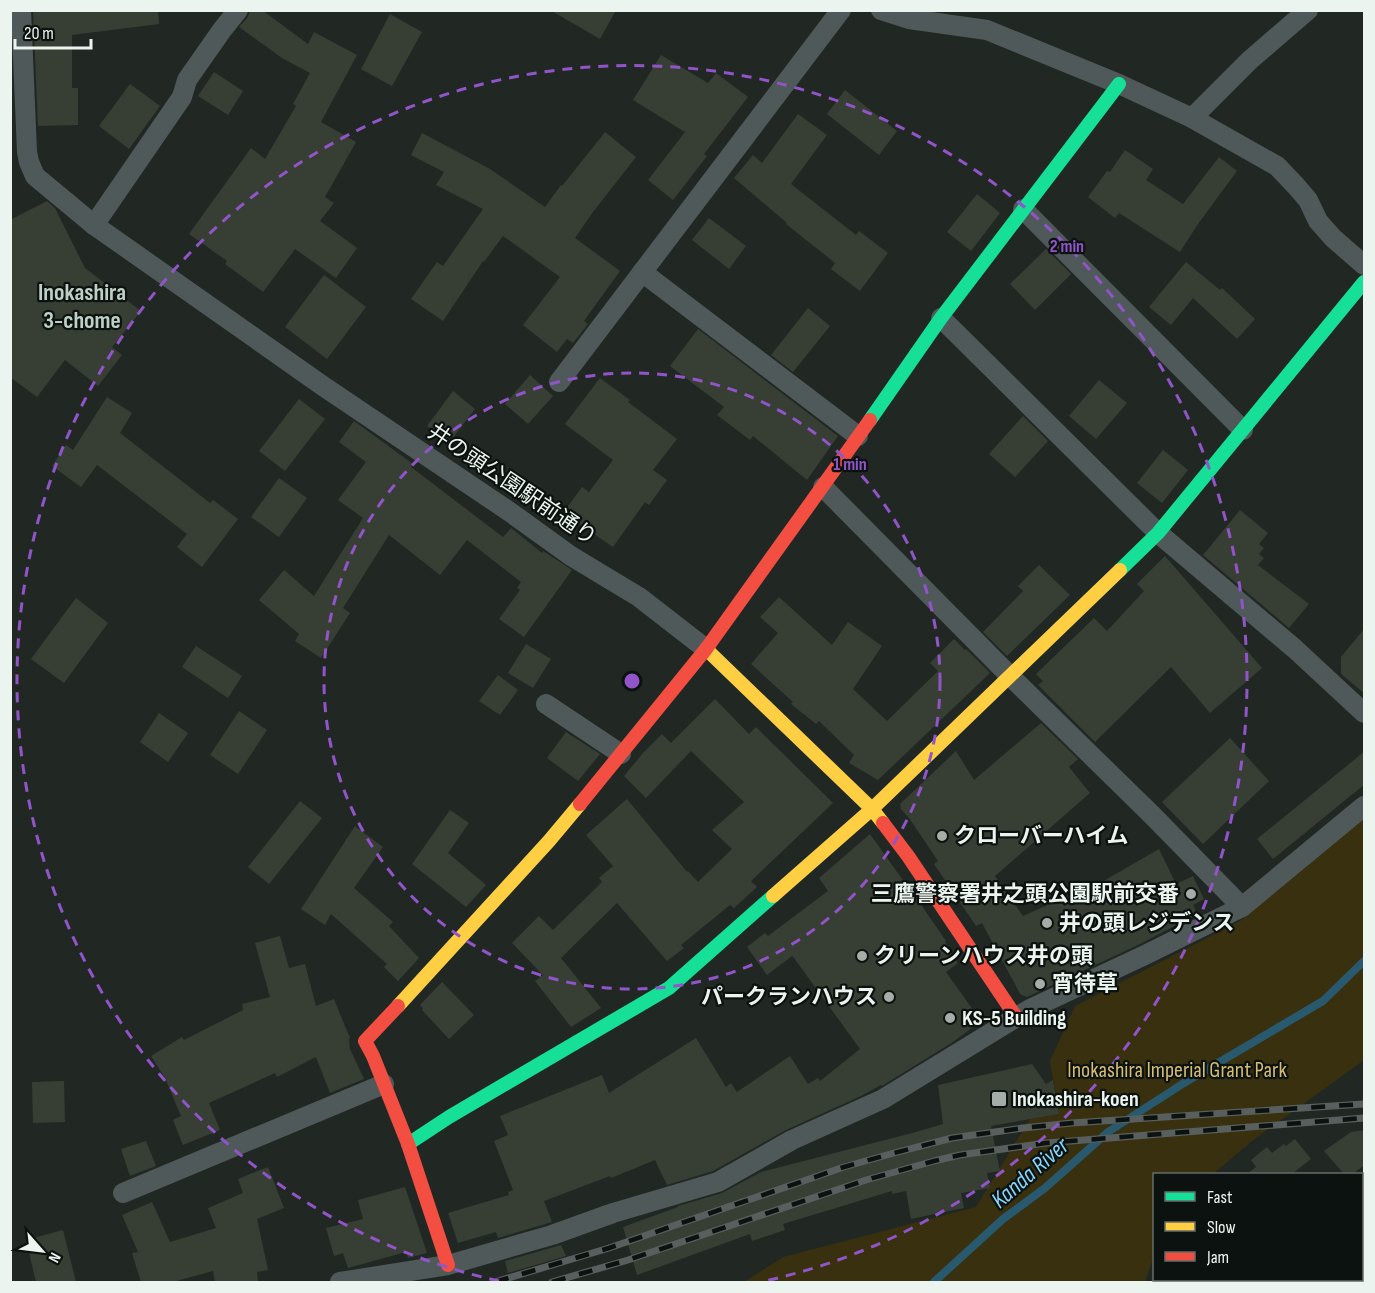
<svg xmlns="http://www.w3.org/2000/svg" width="1375" height="1293" font-family="'Sofia Sans Condensed','Noto Sans JP',sans-serif">
<rect width="100%" height="100%" fill="#212824"/>
<!-- green -->
<polygon fill="#38300f" points="1364,816 1364,1060 1252,1141 1213,1174 1154,1174 1154,1255 1145,1282 744,1282 783,1257 976,1207 1030,1119 1059,1114 1050,1061 1075,1006 1240,921 1273,891"/>
<g fill="none" stroke-linecap="round" stroke-linejoin="round">
<!-- stream -->
<polyline stroke="#29596f" stroke-width="8" points="934,1282 1003,1219 1045,1188 1108,1132 1184,1083 1323,1001 1364,961"/>
</g>
<!-- building -->
<g fill="#373e34">
<polygon points="33,10 158,10 159,24 72,35 72,88 78,88 78,125 38,126"/>
<polygon points="250,10 262,10 308,44 314,32 357,55 321,122 356,142 325,197 334,203 320,221 357,248 336,278 295,249 263,292 225,264 227,261 189,234 251,148 265,159 296,106 293,104 310,73 282,58 239,27 248,17"/>
<polygon points="550,10 616,10 600,39"/>
<polygon points="390,14 422,32 392,86 361,69"/>
<polygon points="661,55 708,83 716,73 748,97 704,154 707,156 673,200 648,180 685,132 633,100"/>
<polygon points="214,72 243,91 228,115 198,96"/>
<polygon points="130,84 160,106 129,149 99,126"/>
<polygon points="845,90 897,131 879,155 827,114"/>
<polygon points="798,114 827,135 791,184 856,235 859,231 888,253 860,291 831,269 835,263 786,224 787,223 734,178 753,155 762,163"/>
<polygon points="605,132 636,157 593,212 575,238 620,271 584,321 588,324 573,343 567,339 557,352 523,325 560,277 503,236 484,262 483,261 443,321 411,299 437,262 443,266 483,209 436,185 444,172 411,155 422,133 490,169 545,207 561,185 562,186"/>
<polygon points="1125,150 1153,169 1146,180 1183,204 1219,157 1237,171 1198,224 1180,252 1119,213 1115,218 1088,197 1107,171 1110,172"/>
<polygon points="977,194 1000,213 971,251 947,232"/>
<polygon points="47,201 55,208 85,268 141,311 112,347 122,355 98,386 65,360 37,397 10,377 10,220"/>
<polygon points="709,218 746,246 729,269 692,240"/>
<polygon points="1046,249 1071,274 1035,310 1010,284"/>
<polygon points="1186,262 1220,290 1222,288 1255,319 1237,339 1193,298 1171,325 1149,307"/>
<polygon points="324,275 366,307 327,359 285,327"/>
<polygon points="808,308 830,326 793,372 771,355"/>
<polygon points="698,329 838,436 807,480 753,436 750,440 717,415 724,407 670,366"/>
<polygon points="530,375 553,396 528,424 505,404"/>
<polygon points="600,378 630,400 628,402 677,439 653,470 667,480 649,505 645,502 613,547 563,513 582,487 589,492 613,460 565,424"/>
<polygon points="1099,380 1127,403 1096,439 1069,416"/>
<polygon points="453,391 475,409 448,444 427,426"/>
<polygon points="107,397 132,413 120,433 210,503 213,500 238,519 202,567 177,547 187,534 97,465 81,487 52,466 66,445 73,450"/>
<polygon points="299,399 325,419 285,471 259,451"/>
<polygon points="1023,416 1048,441 1015,477 989,454"/>
<polygon points="354,421 413,464 411,467 503,537 511,528 542,553 543,551 572,570 524,637 499,619 520,590 517,588 521,582 467,540 440,575 389,535 343,608 350,613 321,658 295,641 299,634 259,600 284,570 314,596 363,518 338,500 366,462 339,442"/>
<polygon points="1163,450 1188,470 1162,503 1137,483"/>
<polygon points="279,478 307,498 279,537 251,517"/>
<polygon points="1240,510 1268,533 1259,544 1264,548 1259,554 1264,558 1258,565 1309,604 1289,628 1203,555"/>
<polygon points="1165,556 1262,668 1210,713 1171,667 1095,742 1038,685 1043,681 1036,674 1093,619 1094,618 1107,631 1144,591 1137,584"/>
<polygon points="1039,565 1070,595 1007,656 983,632 1023,591 1018,586"/>
<polygon points="779,597 832,645 848,622 882,646 853,689 887,721 938,671 930,663 954,639 965,650 966,649 990,673 878,780 849,763 854,755 819,721 816,724 791,704 793,702 751,664 778,633 760,617"/>
<polygon points="76,598 108,623 64,683 31,659"/>
<polygon points="1365,628 1365,694 1341,674 1341,657"/>
<polygon points="526,644 551,659 533,688 508,673"/>
<polygon points="196,646 242,676 228,698 182,667"/>
<polygon points="498,675 518,690 500,715 479,701"/>
<polygon points="715,699 749,734 756,727 833,803 751,881 757,887 734,908 730,905 681,945 684,948 667,961 617,903 561,958 601,1008 571,1027 535,981 543,975 512,943 539,916 553,930 602,882 599,878 613,866 586,835 627,799 687,872 688,871 698,882 732,849 712,830 744,802 691,751 646,798 624,776 643,753 662,734 671,743"/>
<polygon points="239,711 267,730 238,774 210,755"/>
<polygon points="159,713 188,733 168,762 140,742"/>
<polygon points="1041,723 1078,759 1069,767 1090,793 995,876 1023,916 1092,885 1093,887 1159,849 1176,884 1193,876 1204,899 1193,905 1197,914 1140,944 1027,997 1020,994 1018,990 982,923 976,926 934,864 938,861 909,818 901,809 900,804 956,751 974,780"/>
<polygon points="566,732 600,754 578,781 547,758"/>
<polygon points="1230,738 1269,781 1203,844 1162,802"/>
<polygon points="1365,751 1365,784 1273,859 1257,839"/>
<polygon points="300,801 322,818 269,884 248,867"/>
<polygon points="450,810 469,823 448,853 486,885 466,907 412,864"/>
<polygon points="355,826 383,847 354,888 393,922 389,926 419,958 398,981 384,967 387,964 331,914 325,925 301,909"/>
<polygon points="870,834 905,883 906,883 946,941 945,942 951,951 949,952 958,963 946,972 981,1021 953,1042 882,1086 881,1085 861,1096 786,1130 713,1171 667,1185 655,1160 611,1178 610,1176 544,1201 552,1222 498,1238 496,1232 458,1243 448,1213 509,1195 508,1192 513,1190 494,1141 508,1135 500,1116 602,1075 609,1093 696,1038 726,1087 731,1083 737,1092 790,1056 808,1084 818,1078 820,1081 860,1049 794,958 792,956 767,975 747,947 765,933 768,936 828,891 819,878"/>
<polygon points="280,936 289,968 305,964 316,1006 334,999 349,1036 350,1035 349,1040 350,1049 364,1079 330,1093 316,1057 277,1077 275,1073 209,1103 220,1130 183,1145 173,1120 181,1116 165,1078 151,1056 182,1037 184,1040 243,1010 242,1004 270,997 255,943"/>
<polygon points="442,982 474,1015 449,1039 422,1010 423,1008 420,1005"/>
<polygon points="1032,1064 1046,1084 1053,1080 1059,1114 991,1126 1000,1171 987,1173 990,1188 961,1193 964,1208 911,1219 906,1191 892,1194 892,1191 783,1224 785,1230 752,1241 750,1234 637,1275 623,1227 678,1207 678,1206 722,1193 761,1172 916,1132 943,1124 938,1085"/>
<polygon points="64,1081 65,1122 33,1123 32,1082"/>
<polygon points="1365,1130 1365,1165 1352,1174 1344,1174 1324,1151 1351,1132"/>
<polygon points="1295,1139 1311,1159 1292,1174 1247,1174 1256,1167 1251,1160 1267,1147 1272,1153 1284,1144 1286,1146"/>
<polygon points="146,1141 156,1166 130,1176 121,1149"/>
<polygon points="268,1167 284,1208 257,1219 268,1270 257,1272 258,1282 215,1282 213,1271 173,1282 141,1282 132,1253 138,1252 122,1215 152,1202 170,1242 216,1228 208,1208 243,1193 238,1179"/>
<polygon points="405,1187 427,1253 408,1258 406,1252 348,1268 343,1253 334,1256 326,1228 363,1219 358,1200"/>
<polygon points="63,1230 76,1282 36,1282 26,1240"/>
<polygon points="561,1245 566,1256 508,1273 505,1261"/>
</g>
<g fill="none" stroke-linecap="round" stroke-linejoin="round">
<!-- street -->
<g stroke="#505959" stroke-width="20">
<polyline points="21,10 27,152 29,162 35,176 94,225 323,386 510,512 571,556 639,597 706,649"/>
<polyline points="881,10 909,19 987,30 1119,84 1192,118 1277,166 1296,186 1308,200 1318,221 1333,238 1364,265"/>
<polyline points="1192,118 1250,60 1308,10"/>
<polyline points="1023,209 1243,430"/>
<polyline points="94,225 182,97 187,80 222,30 238,10"/>
<polyline points="642,272 858,436"/>
<polyline points="941,318 1158,533 1295,649 1364,713"/>
<polyline points="559,382 841,10"/>
<polyline points="823,487 1010,676 1153,816 1242,907"/>
<polyline points="546,704 621,754"/>
<polyline points="123,1193 384,1084"/>
<polyline points="1310,1280 1312,1282"/>
<polyline points="340,1282 448,1265 552,1235 613,1213 718,1182 792,1140 883,1099 1030,1009 1145,955 1242,907 1364,806"/>
</g>
<!-- fast -->
<g stroke="#16e098" stroke-width="14">
<polyline points="870,420 941,318 1119,84"/>
<polyline points="1120,570 1158,533 1364,282"/>
<polyline points="408,1144 449,1117 669,988 773,896"/>
</g>
<!-- slow -->
<g stroke="#ffcf43" stroke-width="14">
<polyline points="706,649 872,809 883,823"/>
<polyline points="773,896 872,809 1120,570"/>
<polyline points="398,1006 549,841 580,804"/>
</g>
<!-- jam -->
<g stroke="#f24e42" stroke-width="14">
<polyline points="580,804 706,649 870,420"/>
<polyline points="883,823 908,856 1016,1017"/>
<polyline points="398,1006 365,1041 373,1056 408,1144 448,1265"/>
</g>
<!-- rail casing -->
<g stroke="#585f5e" stroke-width="7">
<g id="rail">
<polyline points="495,1282 609,1248 844,1167 894,1153 952,1138 1023,1128 1072,1123 1364,1104"/>
<polyline points="552,1282 628,1260 866,1180 934,1161 960,1155 1046,1143 1364,1118"/>
</g>
</g>
<!-- rail -->
<use href="#rail" stroke="#0c120f" stroke-width="4.5" stroke-dasharray="14" stroke-linecap="butt"/>
</g>
<!-- distance rings -->
<g fill="none" stroke="#9154c9" stroke-width="3" stroke-dasharray="10 8">
<circle cx="632" cy="681" r="308"/>
<path d="M499 1281A615 615 0 1 1 765 1281"/>
</g>
<!-- markers -->
<g fill="#a4ada8" stroke="#0c120f" stroke-width="2">
<circle cx="942" cy="836" r="6"/>
<circle cx="1191" cy="894" r="6"/>
<circle cx="1047" cy="923" r="6"/>
<circle cx="862" cy="956" r="6"/>
<circle cx="1040" cy="984" r="6"/>
<circle cx="889" cy="997" r="6"/>
<circle cx="950" cy="1018" r="6"/>
<rect x="991" y="1091" width="16" height="16" rx="3"/>
</g>
<g text-anchor="middle" dominant-baseline="central" stroke-width="4.5" stroke-linejoin="round" paint-order="stroke">
<!-- street labels -->
<g font-size="22" fill="#ebf4ef" stroke="#0c120f">
<text transform="translate(512 485) rotate(34)">井の頭公園駅前通り</text>
</g>
<!-- poi labels -->
<g font-size="22" font-weight="bold" fill="#ebf4ef" stroke="#0c120f" text-anchor="start">
<text x="954" y="836">クローバーハイム</text>
<text x="1179" y="894" text-anchor="end">三鷹警察署井之頭公園駅前交番</text>
<text x="1059" y="923">井の頭レジデンス</text>
<text x="874" y="956">クリーンハウス井の頭</text>
<text x="1052" y="984">宵待草</text>
<text x="877" y="997" text-anchor="end">パークランハウス</text>
<text x="962" y="1018">KS-5 Building</text>
<text x="1012" y="1099">Inokashira-koen</text>
</g>
<!-- park labels -->
<g font-size="22" fill="#d6bd73" stroke="#0c120f">
<text x="1177" y="1070">Inokashira Imperial Grant Park</text>
</g>
<!-- neighbourhood labels -->
<g font-size="24" font-weight="bold" fill="#becfc6" stroke="#0c120f">
<text x="82" y="292">Inokashira<tspan x="82" dy="28">3-chome</tspan></text>
</g>
<!-- water labels -->
<g font-size="24" font-style="italic" fill="#84d6fe" stroke="#0c120f">
<text transform="translate(1030 1173) rotate(-41)">Kanda River</text>
</g>
</g>
<circle cx="632" cy="681" r="9" fill="#9154c9" stroke="#0c120f" stroke-width="3"/>
<g font-size="18" text-anchor="middle" font-weight="bold" fill="#9154c9" stroke="#0c120f" stroke-width="4.5" stroke-linejoin="round" paint-order="stroke">
<text x="1067" y="252">2 min</text>
<text x="850" y="470">1 min</text>
</g>
<!-- border -->
<rect width="1375" height="1293" fill="none" stroke="#ebf4ef" stroke-width="24"/>
<!-- legend -->
<rect x="1153" y="1173" width="210" height="108" fill="#0c120f" stroke="#656c69" stroke-width="1.5"/>
<rect x="1165" y="1192" width="30" height="9" fill="#16e098" stroke="#656c69" stroke-width="1.5"/>
<text x="1207" y="1203" font-size="18" fill="#ebf4ef">Fast</text>
<rect x="1165" y="1222" width="30" height="9" fill="#ffcf43" stroke="#656c69" stroke-width="1.5"/>
<text x="1207" y="1233" font-size="18" fill="#ebf4ef">Slow</text>
<rect x="1165" y="1252" width="30" height="9" fill="#f24e42" stroke="#656c69" stroke-width="1.5"/>
<text x="1207" y="1263" font-size="18" fill="#ebf4ef">Jam</text>
<!-- north arrow -->
<g transform="translate(42 1251) rotate(118)" stroke="#0c120f" stroke-width="4.5" paint-order="stroke">
<path d="M0-4.5L10 22L0 15L-10 22Z" fill="#ebf4ef"/>
<text y="-9" font-size="16" font-weight="bold" text-anchor="middle" fill="#ebf4ef">N</text>
</g>
<!-- scale -->
<path d="M15 39v9h76v-9" fill="none" stroke="#ebf4ef" stroke-width="3"/>
<text x="24" y="39" font-size="18" fill="#ebf4ef" stroke="#0c120f" stroke-width="4.5" paint-order="stroke">20 m</text>
</svg>
